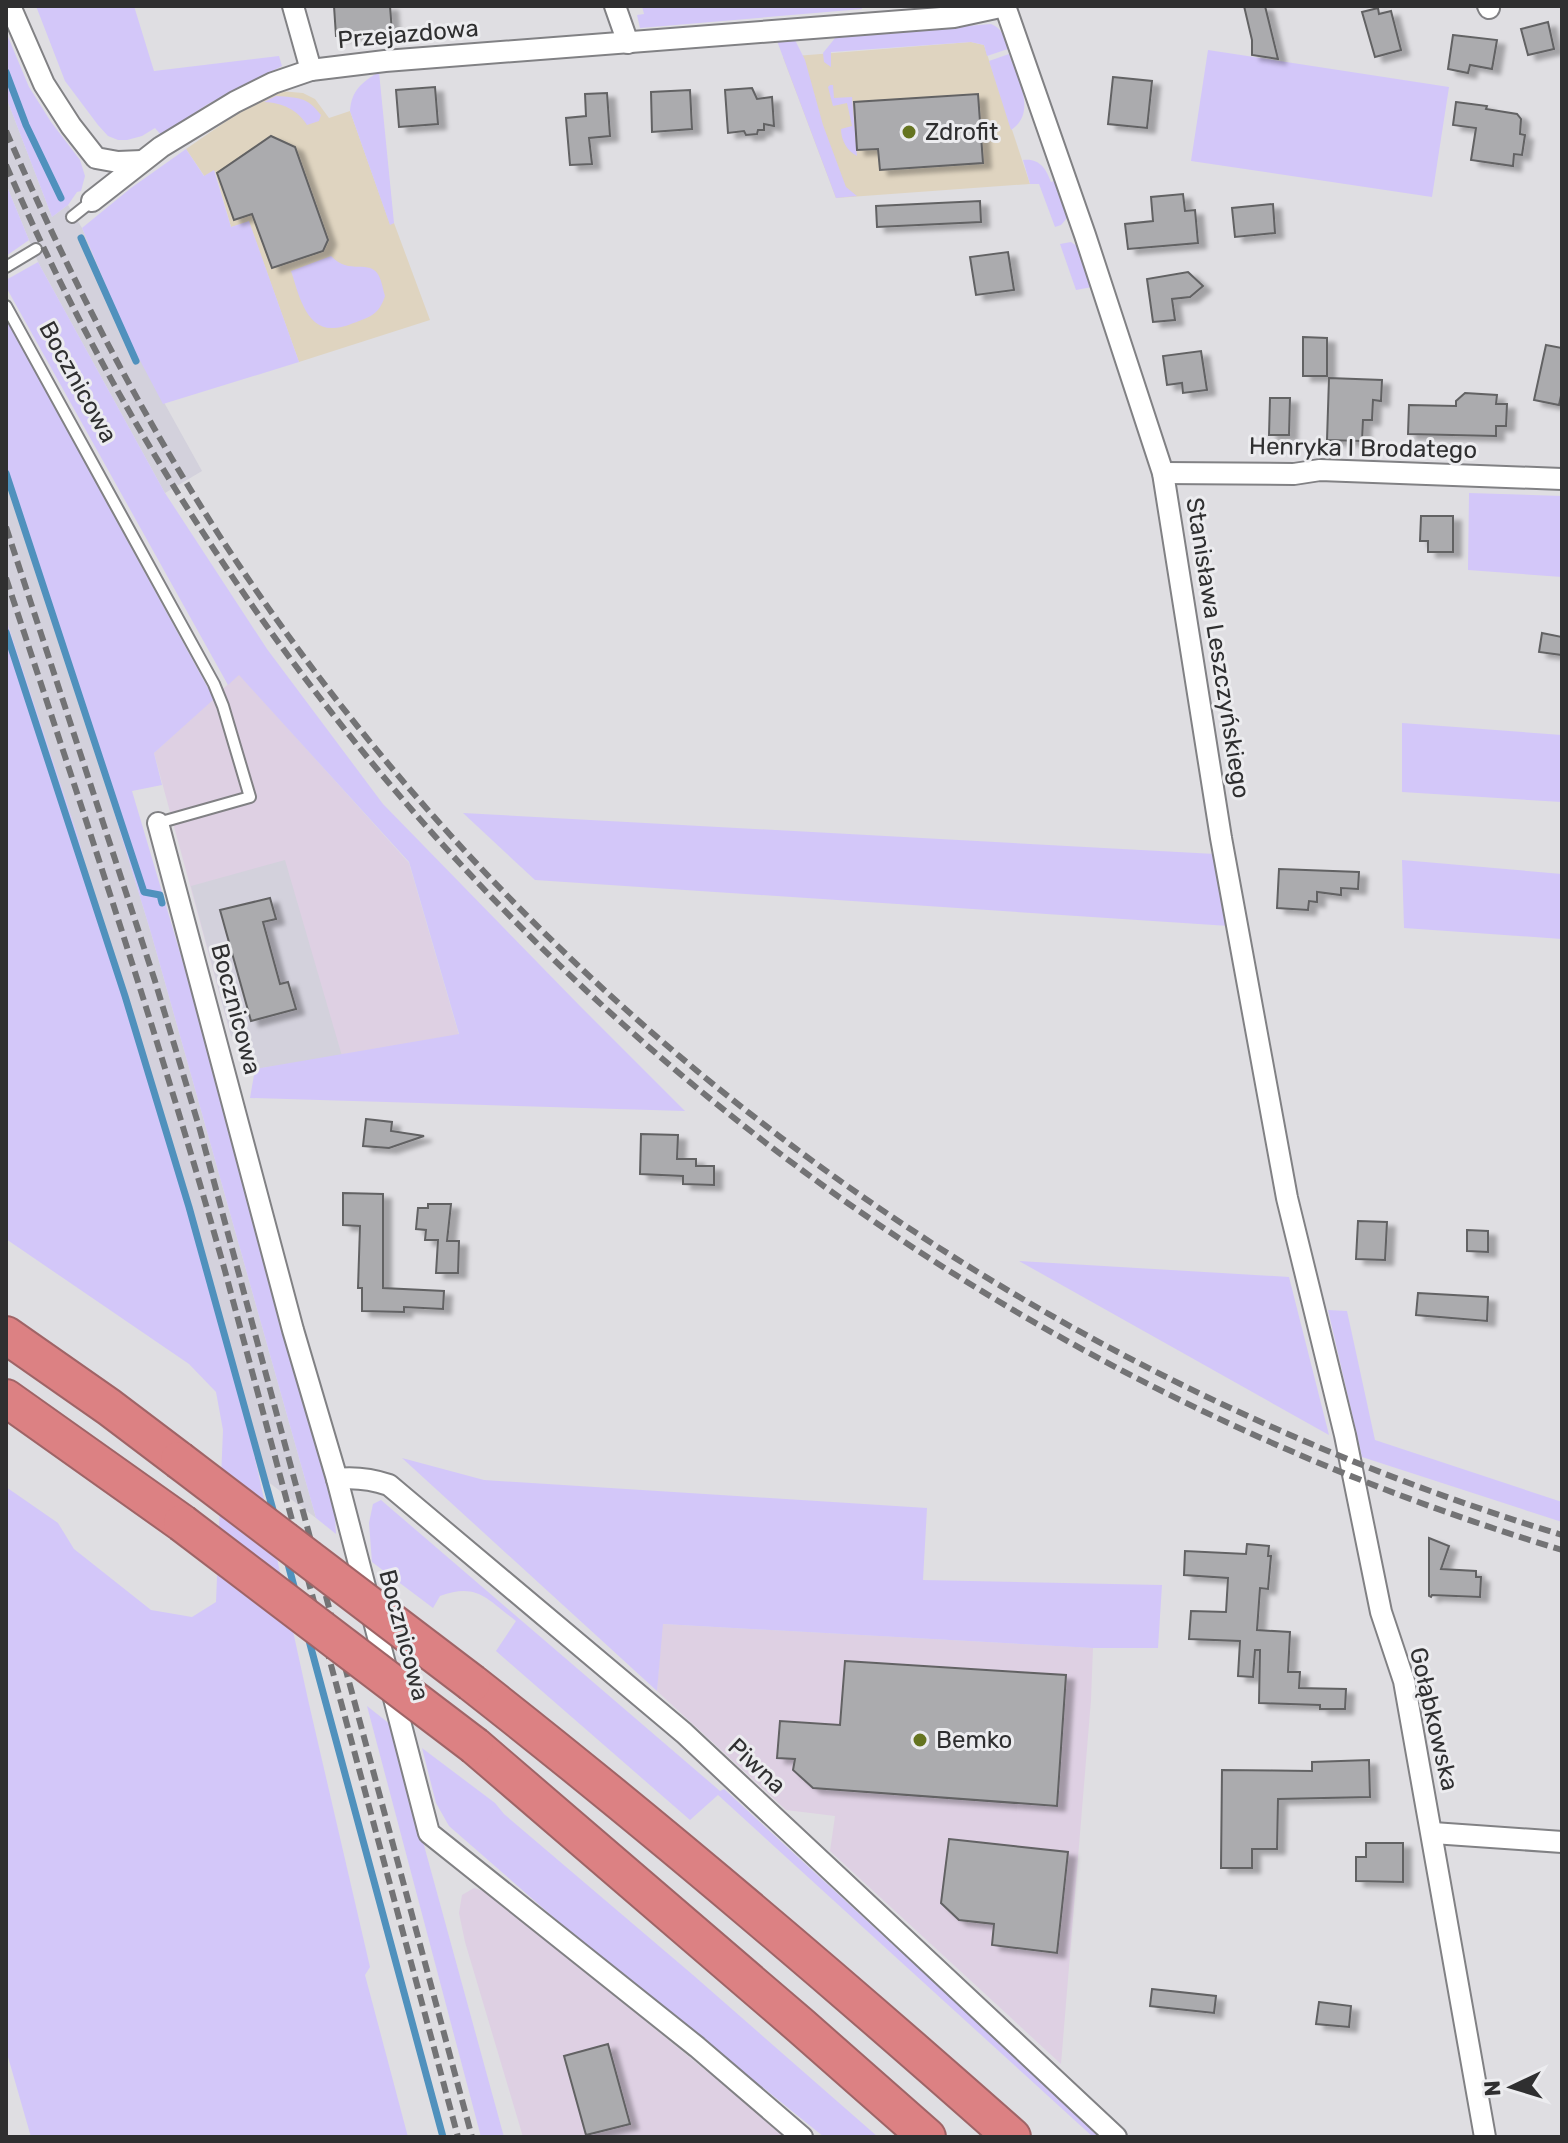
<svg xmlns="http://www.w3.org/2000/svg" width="1568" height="2143" font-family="Rubik,sans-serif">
<defs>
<filter id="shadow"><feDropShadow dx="8" dy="5" stdDeviation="2" flood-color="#0004"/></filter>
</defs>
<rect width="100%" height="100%" fill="#dfdee2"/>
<!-- commercial -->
<g fill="#dfd4c0">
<polygon points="971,42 984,45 1030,184 836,198 783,57"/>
<polygon points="280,91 303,93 315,99 329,118 350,111 390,224 394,223 430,320 299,362 249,222 231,227 215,171 205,177 186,149 254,102"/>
</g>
<!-- industrial -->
<g fill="#ded0e3">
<polygon points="239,674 409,863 459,1035 255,1069 246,1041 240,1042 231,1036 154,753"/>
<polygon points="662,1624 1093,1648 1091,1700 1061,2064 830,1851 835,1816 786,1810 657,1691"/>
<polygon points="474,1888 489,1893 787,2137 523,2137 465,1942 459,1913 462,1895"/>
</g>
<!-- built -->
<g fill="#d3d1dc">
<polygon points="6,97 52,217 68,205 82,228 125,332 202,471 165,493 38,262 29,240 6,184"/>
<polygon points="6,468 38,562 151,933 316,1518 259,1475 231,1349 192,1215 120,974 87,873 79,840 6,619"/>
<polygon points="285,860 342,1056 255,1069 246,1041 240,1042 231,1036 191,886"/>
</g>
<!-- green -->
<g fill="#d3c7f9">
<polygon points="36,6 134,6 154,71 279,56 282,66 208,104 161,135 155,128 142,136 127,140 118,140 108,136 98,125 65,81"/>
<polygon points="642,6 861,6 862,9 640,28 637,15 644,14"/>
<path d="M 991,24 C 1003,29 1004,37 1008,49 L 987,56 L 984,45 L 971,42 L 831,52 L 831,67 L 824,62 L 823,53 L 836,37 Z"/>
<polygon points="6,32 29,87 51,122 80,160 85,176 81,191 77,192 68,205 52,217 6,97"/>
<polygon points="795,40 805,60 823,125 846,187 857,196 836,198 777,41"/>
<polygon points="1208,50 1449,87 1432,197 1191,161"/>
<path d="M 1009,54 C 1017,78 1038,112 1011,130 L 989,61 Z"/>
<path d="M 379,72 L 394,223 L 390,225 L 350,111 C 351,91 362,82 379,72 Z"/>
<path d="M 830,85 L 833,85 L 834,98 L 852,97 L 857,156 C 847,151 841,140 841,129 L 852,126 L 847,103 L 833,106 L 828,87 Z"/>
<path d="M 276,96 C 299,98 306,96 321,115 L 319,121 L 307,125 C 297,109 282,103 264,102 Z"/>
<polygon points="186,149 204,176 214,170 231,227 249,221 299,362 163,404 125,332 82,228 131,188"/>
<path d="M 1023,160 C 1039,158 1046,168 1051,182 L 1054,181 L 1067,218 L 1061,225 L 1055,227 L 1039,184 L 1030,184 Z"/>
<polygon points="6,184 29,240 6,256"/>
<polygon points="1071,242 1078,247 1092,287 1076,290 1060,244"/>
<path d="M 331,256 C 349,276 370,258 379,276 C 382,282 383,290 385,296 C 380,311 374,316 359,321 C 351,324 342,328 334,328 C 305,330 298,291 291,271 Z"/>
<polygon points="38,262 165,493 267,649 383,804 578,1004 685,1111 250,1098 255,1069 459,1034 409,862 239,675 228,685 6,287 6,280"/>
<polygon points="6,319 214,699 154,753 162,785 132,791 225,1104 321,1456 335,1515 336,1534 316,1518 151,933 38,562 6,468"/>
<polygon points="1469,493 1562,496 1562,577 1468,570"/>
<polygon points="6,619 79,840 87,873 120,974 231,1349 309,1704 370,1967 365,1975 408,2137 31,2137 6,2050 6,1487 58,1523 74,1549 151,1610 192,1617 216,1602 223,1430 216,1392 189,1364 6,1239"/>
<polygon points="1402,723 1562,735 1562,802 1402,792"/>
<polygon points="463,813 1215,854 1229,926 535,880"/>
<polygon points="1402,860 1562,874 1562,939 1404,928"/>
<polygon points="1019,1261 1289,1277 1329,1435"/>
<polygon points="1328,1310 1347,1311 1375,1440 1562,1502 1562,1522 1362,1457"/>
<polygon points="402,1458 484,1480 927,1508 923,1580 1162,1585 1158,1648 1093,1648 663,1624 657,1691"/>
<path d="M 381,1500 L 720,1791 L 724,1789 L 1102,2137 L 1093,2137 L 718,1795 L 690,1820 L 496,1651 L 516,1621 C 487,1599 477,1582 440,1596 L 433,1608 L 372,1562 L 369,1523 L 373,1504 Z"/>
<polygon points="367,1706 391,1725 504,2137 481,2137"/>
<polygon points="422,1748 495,1803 504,1814 693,1975 878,2137 824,2137 568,1930 449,1826 436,1803"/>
</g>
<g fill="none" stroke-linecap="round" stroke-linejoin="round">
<!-- stream -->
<g stroke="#5091bd" stroke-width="7">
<polyline points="6,72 26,125 61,198"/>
<polyline points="81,238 136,361"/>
<polyline points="6,473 144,892 160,895 162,903"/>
<polyline points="6,632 125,996 189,1207 275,1517"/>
<polyline points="287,1560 296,1594"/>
<polyline points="307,1633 443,2137"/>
</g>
</g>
<!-- building -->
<g fill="#ababae" stroke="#626264" stroke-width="2" filter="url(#shadow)">
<polygon points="334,6 390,6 392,32 336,36"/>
<polygon points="1244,6 1265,6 1278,59 1252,55 1252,40"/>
<polygon points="1378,8 1379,14 1391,11 1401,50 1375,57 1362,12"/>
<polygon points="1548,22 1554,49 1528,55 1521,29"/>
<polygon points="1453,35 1497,40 1492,69 1470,65 1468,73 1448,69"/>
<polygon points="1113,77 1152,81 1147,128 1108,124"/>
<polygon points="435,87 438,124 399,127 396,90"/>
<polygon points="752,88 757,99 772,97 774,126 764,124 764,130 758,130 757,134 746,135 744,131 728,133 725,90"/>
<polygon points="690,90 692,129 652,132 651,92"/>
<polygon points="607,93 610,136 589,138 592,164 570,165 566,118 586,116 585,94"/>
<polygon points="978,94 983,163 880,170 878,149 857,150 854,102"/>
<polygon points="1456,102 1487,106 1486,109 1517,114 1521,119 1520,134 1525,135 1522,155 1514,154 1513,166 1471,160 1476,128 1453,125"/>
<polygon points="271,136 295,147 328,240 323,251 272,268 252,214 234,220 217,173"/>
<polygon points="1183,194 1185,211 1195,210 1198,243 1128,249 1125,224 1153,221 1151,197"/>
<polygon points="980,201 981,222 877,227 876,206"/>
<polygon points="1273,204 1275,233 1235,237 1232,208"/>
<polygon points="1008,252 1014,290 976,295 970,257"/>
<polygon points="1188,272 1203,286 1190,297 1172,299 1175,320 1153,322 1147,279"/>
<polygon points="1303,337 1327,338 1327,376 1303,376"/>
<polygon points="1546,345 1562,348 1562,391 1559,405 1534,400"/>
<polygon points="1201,351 1207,390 1183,393 1182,383 1167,385 1163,356"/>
<polygon points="1329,378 1382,380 1381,401 1373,400 1372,420 1363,420 1362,441 1327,440"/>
<polygon points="1465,393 1497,395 1496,404 1507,404 1506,426 1496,426 1496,436 1408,434 1409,405 1456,406 1456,401"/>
<polygon points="1270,398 1290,398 1289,435 1269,435"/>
<polygon points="1421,516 1453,516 1453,552 1428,552 1428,541 1420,541"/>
<polygon points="1542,633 1562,637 1562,655 1539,652"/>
<polygon points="1279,869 1359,872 1358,889 1341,888 1341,895 1317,892 1317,902 1309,901 1308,910 1277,908"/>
<polygon points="270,898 276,919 263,922 280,984 288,982 296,1009 251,1021 220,910"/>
<polygon points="366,1119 392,1122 391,1131 424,1136 389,1148 363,1146"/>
<polygon points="641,1134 678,1135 677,1159 696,1159 696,1166 714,1166 714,1185 683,1184 683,1176 640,1174"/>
<polygon points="343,1193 383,1194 383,1288 444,1291 443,1309 404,1307 404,1312 362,1311 362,1288 358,1288 360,1226 343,1225"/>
<polygon points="428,1204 451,1204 447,1241 459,1241 458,1273 436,1273 438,1240 425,1240 426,1230 416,1229 418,1208 428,1208"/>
<polygon points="1358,1221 1387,1222 1385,1260 1356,1259"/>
<polygon points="1467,1230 1488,1231 1488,1252 1467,1251"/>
<polygon points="1418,1293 1488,1297 1487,1321 1416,1315"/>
<polygon points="1429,1538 1449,1546 1441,1569 1476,1571 1476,1577 1481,1577 1480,1597 1432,1595 1431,1597 1429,1596"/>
<polygon points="1247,1544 1269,1546 1268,1556 1271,1556 1268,1589 1260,1588 1257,1630 1290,1632 1288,1672 1300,1672 1299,1688 1346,1689 1345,1709 1320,1709 1320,1705 1259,1703 1260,1650 1255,1650 1253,1677 1238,1676 1240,1641 1189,1639 1191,1611 1226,1612 1228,1578 1184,1575 1185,1551 1246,1554"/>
<polygon points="845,1661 1066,1675 1057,1806 813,1788 793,1770 795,1759 777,1758 780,1721 840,1725"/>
<polygon points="1369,1760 1370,1797 1278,1799 1277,1849 1252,1849 1252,1868 1221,1868 1222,1770 1312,1771 1312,1762"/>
<polygon points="949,1839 1068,1852 1057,1953 992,1945 994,1924 959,1920 941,1903"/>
<polygon points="1366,1843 1403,1843 1403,1882 1356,1881 1356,1857 1366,1857"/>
<polygon points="1152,1989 1216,1996 1214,2013 1150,2006"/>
<polygon points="1319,2002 1351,2006 1349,2027 1316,2024"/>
<polygon points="608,2044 630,2124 586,2135 564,2056"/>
</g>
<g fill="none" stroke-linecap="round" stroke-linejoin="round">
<!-- lane casing -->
<g stroke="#818184" stroke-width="14">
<g id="lane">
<polyline points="72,217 92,201"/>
<polyline points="6,267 36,249"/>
<polyline points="6,306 214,684 223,706 250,797 158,823"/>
</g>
</g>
<!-- street casing -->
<g stroke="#818184" stroke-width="24">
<g id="street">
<polyline points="10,6 44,84 71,126 96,158 118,162 142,161"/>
<polyline points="293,6 311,70"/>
<polyline points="615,6 628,43"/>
<polyline points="1005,6 1085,235 1163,473 1221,838 1287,1198 1345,1435 1381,1612 1404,1681 1485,2137"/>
<polyline points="1488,6 1489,8"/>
<polyline points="92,201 161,147 235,102 273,83 311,70 385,61 954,17 1005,6"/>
<polyline points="1163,473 1294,474 1320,470 1562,479"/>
<polyline points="158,823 293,1330 337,1479 429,1833 697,2047 802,2137"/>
<path d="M 337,1479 C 356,1477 371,1479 389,1485 L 684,1733 L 1116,2137"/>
<polyline points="1433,1833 1562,1842"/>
</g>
</g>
<!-- highway casing -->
<g stroke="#9f6466" stroke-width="40">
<g id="highway">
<polyline points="6,1335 109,1407 179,1460"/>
<polyline points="6,1398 182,1523"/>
<path d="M 472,1683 C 657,1828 836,1981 1012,2137"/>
<polyline points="475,1746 801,2026 927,2137"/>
</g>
</g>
<!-- lane -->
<use href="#lane" stroke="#fff" stroke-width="10"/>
<!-- street -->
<use href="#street" stroke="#fff" stroke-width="20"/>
<!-- highway -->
<use href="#highway" stroke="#dc8183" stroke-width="36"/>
<!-- rail -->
<g stroke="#737375" stroke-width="6" stroke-dasharray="12 6" stroke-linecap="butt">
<path d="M 6,131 C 67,271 136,406 219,535 C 533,1018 1013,1368 1562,1535"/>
<path d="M 6,165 C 298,838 859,1338 1562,1550"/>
<polyline points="6,527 155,981 200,1130 472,2137"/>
<path d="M 6,578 C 82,808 159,1037 225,1271 L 458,2137"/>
</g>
<!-- highway-bridge casing -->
<g stroke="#9f6466" stroke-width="40" stroke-linecap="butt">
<g id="highway-bridge">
<polyline points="179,1460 472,1683"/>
<polyline points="182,1523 475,1746"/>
</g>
</g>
<!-- highway-bridge -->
<use href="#highway-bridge" stroke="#dc8183" stroke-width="36"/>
</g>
<!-- markers -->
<g fill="#657420" stroke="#ececef" stroke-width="3">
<circle cx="909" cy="132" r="8"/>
<circle cx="920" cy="1740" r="8"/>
</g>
<g text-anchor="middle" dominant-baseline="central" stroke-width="6" stroke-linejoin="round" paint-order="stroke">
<!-- street labels -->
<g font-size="24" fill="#2f2f30" stroke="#ececef">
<text transform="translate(408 34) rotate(-5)">Przejazdowa</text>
<text transform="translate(78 382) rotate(61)">Bocznicowa</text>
<text transform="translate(1363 448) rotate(1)">Henryka I Brodatego</text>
<text transform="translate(1218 648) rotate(81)">Stanisława Leszczyńskiego</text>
<text transform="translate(236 1009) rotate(75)">Bocznicowa</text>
<text transform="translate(404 1635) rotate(75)">Bocznicowa</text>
<text transform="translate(1434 1719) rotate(77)">Gołąbkowska</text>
<text transform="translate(757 1766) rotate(43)">Piwna</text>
</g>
<!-- poi labels -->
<g font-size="24" fill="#2f2f30" stroke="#ececef" text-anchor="start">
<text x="925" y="132">Zdrofit</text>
<text x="936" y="1740">Bemko</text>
</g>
</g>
<!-- border -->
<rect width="1568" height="2143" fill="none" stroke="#2f2f30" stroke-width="16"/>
<!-- north arrow -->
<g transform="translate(1512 2087) rotate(266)" stroke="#ececef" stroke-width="6" paint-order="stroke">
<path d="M0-6L14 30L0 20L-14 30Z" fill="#2f2f30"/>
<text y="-12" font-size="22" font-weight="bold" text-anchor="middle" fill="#2f2f30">N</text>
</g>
</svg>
